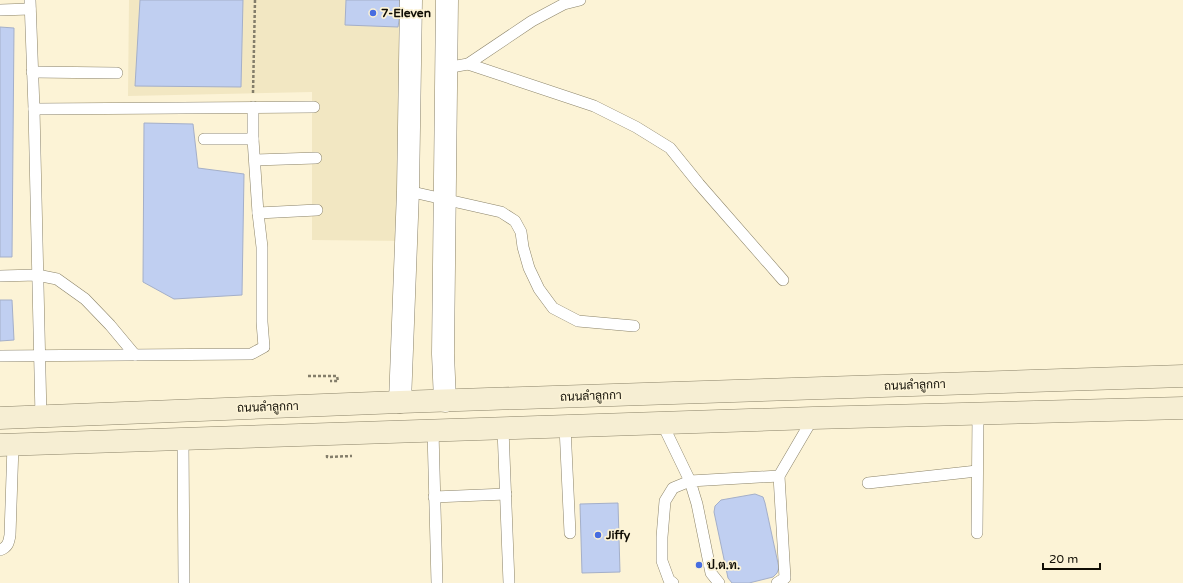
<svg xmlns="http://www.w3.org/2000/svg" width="1183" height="583" font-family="'Varela Round',Sarabun,sans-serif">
<rect width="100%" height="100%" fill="#fcf3d6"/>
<!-- built -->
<polygon fill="#f2e7c2" points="129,0 403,0 406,241 312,240 312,92 128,96"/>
<!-- building -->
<g fill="#c0cff1" stroke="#a4afc9">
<polygon points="140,0 243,0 241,87 135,86"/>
<polygon points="346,0 402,0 398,27 345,25"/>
<polygon points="0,27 14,28 12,257 0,257"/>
<polygon points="144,123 193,124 198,168 244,174 242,295 174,299 143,282"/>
<polygon points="0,300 12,300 14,340 0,341"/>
<polygon points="755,494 763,497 765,503 779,568 777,573 773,577 749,583 732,583 728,578 714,512 715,506 721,500"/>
<polygon points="618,503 620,572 582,573 580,504"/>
</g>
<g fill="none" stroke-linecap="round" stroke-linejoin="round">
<!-- service casing -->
<g stroke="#8b8369" stroke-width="12">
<g id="service">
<polyline points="30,0 34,109 41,417"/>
<polyline points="0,10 30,9"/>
<polyline points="468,64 594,106 636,127 670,148 699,184 783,280"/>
<polyline points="446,68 468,64 532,21 564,4 580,0"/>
<polyline points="32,72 117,73"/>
<polyline points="34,109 314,107"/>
<polyline points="204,139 253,139"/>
<polyline points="255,160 316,158"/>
<polyline points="408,191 501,212 515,221 521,232 523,247 529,268 539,289 553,308 578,321 634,326"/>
<polyline points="258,213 317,210"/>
<polyline points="0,276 37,275 57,279 85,299 110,325 135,355"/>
<polyline points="0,356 251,354 264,347 262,322 262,247 258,213 253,139 253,107"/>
<polyline points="662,423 690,481 673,488 665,501 662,537 662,561 669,580 673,583"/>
<polyline points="565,427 570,533"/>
<polyline points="503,429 509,583"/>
<polyline points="433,431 437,583"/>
<polyline points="183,439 184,583"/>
<polyline points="868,483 977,471"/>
<polyline points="434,497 506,494"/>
<polyline points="977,533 978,414"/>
<path d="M 0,550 C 8,547 9,542 10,535 L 13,445"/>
<polyline points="719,583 711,573 697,504 690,481 779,476"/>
<polyline points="777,583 785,578 779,476 813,418"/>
</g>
</g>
<!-- minor casing -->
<g stroke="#8b8369" stroke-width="23">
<g id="minor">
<polyline points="445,401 443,354 447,0"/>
<polyline points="400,402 408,191 411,0"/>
</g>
</g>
<!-- secondary casing -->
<g stroke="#8b8369" stroke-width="23">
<g id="secondary">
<polyline points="0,418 400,402 1183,376"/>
<polyline points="0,445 813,418 1183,408"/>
</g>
</g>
<!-- path -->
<g stroke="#837d6a" stroke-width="2.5" stroke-dasharray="3 2" stroke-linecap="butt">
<polyline points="253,93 255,0"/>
<polyline points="308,376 337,376 338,381 330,381"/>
<polyline points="327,455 327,457 352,456"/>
</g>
<!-- service -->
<use href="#service" stroke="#fff" stroke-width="11"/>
<!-- minor -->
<use href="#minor" stroke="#fff" stroke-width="22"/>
<!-- secondary -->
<use href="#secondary" stroke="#f6eed3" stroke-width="22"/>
</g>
<!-- markers -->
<g fill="#476de0" stroke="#fcf3d6" stroke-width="1.5">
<circle cx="373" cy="13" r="4"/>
<circle cx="598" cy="535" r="4"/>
<circle cx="699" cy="565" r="4"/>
</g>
<g text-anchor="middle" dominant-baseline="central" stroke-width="3.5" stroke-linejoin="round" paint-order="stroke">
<!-- poi labels -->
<g font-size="12" font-weight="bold" fill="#100d04" stroke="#fcf3d6" text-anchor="start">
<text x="381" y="13">7-Eleven</text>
<text x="606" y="535">Jiffy</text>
<text x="707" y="565">ป.ต.ท.</text>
</g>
<!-- street labels -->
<g font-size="12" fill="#100d04" stroke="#fcf3d6">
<text transform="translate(915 385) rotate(-2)">ถนนลำลูกกา</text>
<text transform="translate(591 396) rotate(-2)">ถนนลำลูกกา</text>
<text transform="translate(268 407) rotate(-2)">ถนนลำลูกกา</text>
</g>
</g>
<!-- scale -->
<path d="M1043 563v6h57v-6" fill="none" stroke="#100d04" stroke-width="2"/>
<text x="1049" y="563" font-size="12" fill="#100d04" stroke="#fcf3d6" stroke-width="3" paint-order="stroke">20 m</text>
</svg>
